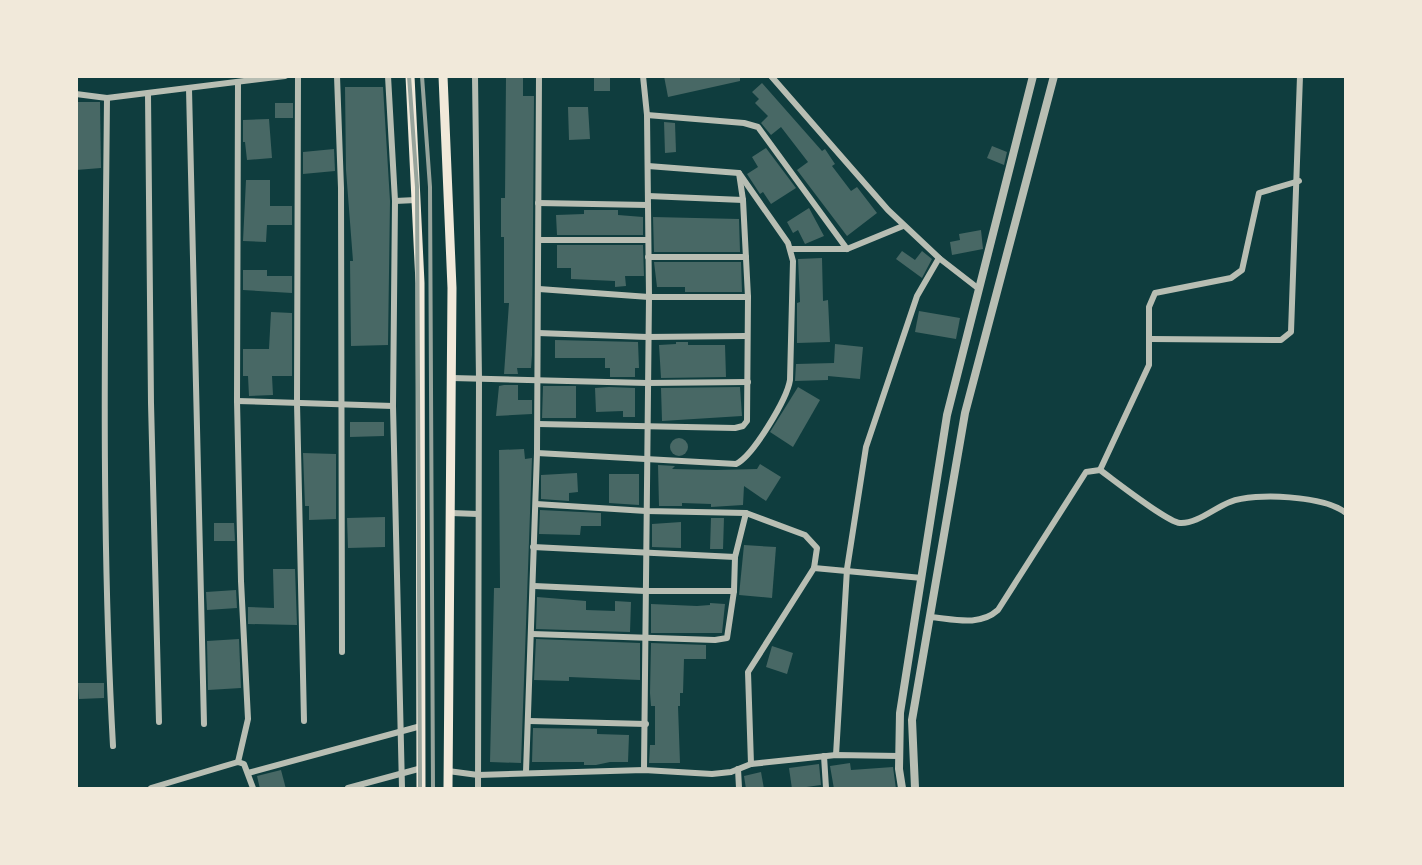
<svg xmlns="http://www.w3.org/2000/svg" width="1422" height="865" font-family="Cabin,sans-serif">
<rect width="100%" height="100%" fill="#0f3d3e"/>
<!-- building -->
<g fill="#486865">
<polygon points="506,76 523,76 523,96 534,96 532,355 531,368 517,368 518,374 504,374 509,303 504,303 504,237 501,237 501,198 505,198"/>
<rect x="594" y="76" width="16" height="15"/>
<polygon points="664,76 740,76 740,81 668,97"/>
<polygon points="762,83 822,151 825,149 835,164 832,166 851,191 857,187 877,213 847,236 797,170 808,162 781,127 771,135 761,123 768,116 755,103 759,99 752,92"/>
<polygon points="345,87 383,87 390,201 388,345 351,346 350,261 353,261 346,170"/>
<polygon points="76,102 100,102 101,168 76,170"/>
<rect x="275" y="103" width="18" height="15"/>
<polygon points="568,107 588,107 590,139 569,140"/>
<polygon points="269,119 272,158 247,160 245,142 243,142 243,120"/>
<polygon points="664,122 675,123 676,152 665,153"/>
<polygon points="992,146 1007,152 1004,165 987,158"/>
<polygon points="766,148 796,188 771,204 763,192 760,194 747,174 758,167 752,157"/>
<polygon points="334,149 335,171 303,174 303,152"/>
<polygon points="246,180 270,180 270,206 292,206 292,225 267,225 266,242 243,241"/>
<polygon points="809,208 824,236 805,244 798,230 793,233 787,222"/>
<polygon points="584,210 618,210 618,215 643,217 643,235 557,235 556,215 584,214"/>
<polygon points="653,217 739,219 740,252 654,252"/>
<polygon points="981,230 983,249 952,255 950,242 960,240 959,234"/>
<polygon points="557,245 643,245 644,276 625,276 626,286 615,287 615,281 571,279 571,268 557,268"/>
<polygon points="902,251 915,260 922,251 932,259 922,278 896,259"/>
<polygon points="822,258 823,301 828,300 830,342 797,343 797,303 800,302 798,259"/>
<polygon points="654,262 741,262 742,292 685,292 685,287 657,287"/>
<polygon points="243,270 267,270 267,276 292,276 292,293 243,290"/>
<polygon points="919,311 960,318 956,339 915,332"/>
<polygon points="271,312 292,313 292,376 272,376 273,395 249,396 248,376 243,376 243,349 269,349"/>
<polygon points="555,340 638,342 639,368 635,368 635,377 610,377 610,368 605,368 605,358 555,358"/>
<polygon points="676,342 688,342 688,345 725,345 726,377 661,378 659,345 676,344"/>
<polygon points="835,344 863,347 860,379 828,376 828,380 795,381 796,364 834,363"/>
<polygon points="504,385 518,385 518,400 532,400 532,414 496,416 499,386"/>
<polygon points="543,386 576,386 576,418 542,418"/>
<polygon points="609,387 635,388 635,417 623,417 623,411 596,412 595,388"/>
<polygon points="740,387 742,416 662,421 661,388"/>
<polygon points="798,387 820,400 793,447 770,432"/>
<polygon points="350,422 384,422 384,436 350,437"/>
<circle cx="679" cy="447" r="9"/>
<polygon points="524,449 525,459 532,458 521,763 490,762 494,588 500,588 499,450"/>
<polygon points="303,453 336,454 336,519 309,520 309,506 305,506"/>
<polygon points="760,464 781,477 766,501 744,486 743,505 711,507 711,504 682,503 682,506 659,506 658,465 675,466 672,469 716,470 757,469"/>
<polygon points="577,473 578,492 569,493 569,501 541,499 541,475"/>
<polygon points="609,474 639,474 639,505 609,503"/>
<polygon points="540,510 601,513 601,526 581,526 580,535 539,534"/>
<polygon points="385,517 385,547 348,548 347,518"/>
<polygon points="711,518 724,518 723,549 710,549"/>
<polygon points="681,522 681,548 652,547 652,524"/>
<polygon points="214,523 234,523 235,541 214,541"/>
<polygon points="744,545 776,547 772,598 739,595"/>
<polygon points="273,569 295,569 297,625 248,624 248,607 274,608"/>
<polygon points="236,590 237,608 207,610 206,592"/>
<polygon points="537,597 586,601 586,610 615,611 615,601 631,602 630,632 536,629"/>
<polygon points="710,603 725,604 722,633 651,633 651,604 697,606 710,605"/>
<polygon points="239,639 241,688 208,690 207,641"/>
<polygon points="536,639 640,643 640,680 569,677 569,681 534,680"/>
<polygon points="651,643 706,645 706,659 684,659 683,693 680,693 680,706 678,706 680,763 649,763 650,745 655,745 655,706 651,706 650,693"/>
<polygon points="772,646 793,653 787,674 766,667"/>
<polygon points="78,683 104,683 104,698 79,699"/>
<polygon points="533,728 597,729 597,734 629,735 628,762 610,762 596,765 584,765 584,762 532,762"/>
<polygon points="850,763 851,770 893,767 896,789 834,789 830,766"/>
<polygon points="819,764 821,785 792,789 789,768"/>
<polygon points="281,770 286,789 260,789 257,776"/>
<polygon points="761,772 764,789 746,789 744,776"/>
</g>
<g fill="none" stroke-linecap="round" stroke-linejoin="round">
<!-- minor -->
<g stroke="#b8beb3" stroke-width="6">
<polyline points="298,76 297,403 304,721"/>
<polyline points="337,76 341,188 342,652"/>
<polyline points="388,76 395,201 393,406 402,788"/>
<polyline points="475,76 479,379 478,788"/>
<polyline points="643,76 647,115 649,297 644,770"/>
<polyline points="771,76 888,210 939,258 979,289"/>
<polyline points="238,83 237,401 241,581 248,719 238,762"/>
<polyline points="189,89 204,724"/>
<polyline points="76,94 107,98 285,76"/>
<polyline points="148,95 151,403 159,722"/>
<path d="M 107,98 C 105,314 101,530 113,746"/>
<polyline points="647,115 744,123 758,127 847,249"/>
<polyline points="648,196 743,200"/>
<polyline points="395,201 416,200"/>
<polyline points="538,203 648,205"/>
<polyline points="539,240 648,240"/>
<polyline points="791,249 847,249 903,226"/>
<polyline points="648,257 746,257"/>
<polyline points="539,289 649,297 748,297"/>
<polyline points="538,333 647,337 746,336"/>
<polyline points="1151,339 1281,340 1291,332 1300,76"/>
<polyline points="452,378 647,383 748,382"/>
<polyline points="237,401 393,406"/>
<polyline points="538,424 735,428 743,426 747,421 748,297 743,200 739,173"/>
<path d="M 537,453 L 736,464 C 753,456 787,399 790,380 L 793,261 L 788,243 L 739,173 L 648,166"/>
<polyline points="1100,470 1149,365 1149,307 1155,293 1231,278 1242,270 1259,193 1299,181"/>
<polyline points="451,513 478,514"/>
<polyline points="746,513 805,535 817,548 814,568 748,672 751,764"/>
<polyline points="533,547 735,557"/>
<polyline points="814,568 922,578"/>
<polyline points="534,586 645,591 734,591"/>
<path d="M 930,617 C 953,619 979,627 998,610 L 1086,472 L 1100,470 C 1114,480 1167,522 1180,523 C 1197,524 1214,508 1230,502 C 1255,492 1325,496 1346,513"/>
<polyline points="532,634 715,640 727,638 734,591 735,557 746,513 646,511 536,504"/>
<polyline points="529,721 646,724"/>
<polyline points="836,755 847,569 866,447 917,296 939,258"/>
<polyline points="824,756 826,788"/>
<polyline points="738,769 739,788"/>
<polyline points="448,771 478,775 644,770 712,774 731,772 751,764 836,755 899,756"/>
<polyline points="526,772 537,453 539,76"/>
<polyline points="248,773 421,726"/>
<polyline points="151,788 238,762 244,764 253,788"/>
<polyline points="348,788 422,768"/>
</g>
<!-- tertiary -->
<g stroke="#b8beb3" stroke-width="8">
<polyline points="902,788 899,769 900,713 947,415 1033,76"/>
<polyline points="915,788 912,720 965,413 1054,76"/>
</g>
<!-- secondary -->
<g stroke="#f1e9da" stroke-width="9">
<polyline points="410,76 420,283 421,788"/>
<polyline points="443,76 452,288 448,788"/>
</g>
<!-- rail -->
<g stroke="#97a49c" stroke-width="4">
<polyline points="409,76 417,187 420,788"/>
<polyline points="422,76 430,187 433,788"/>
</g>
</g>
<!-- border -->
<rect width="1422" height="865" fill="none" stroke="#f1e9da" stroke-width="156"/>
</svg>
